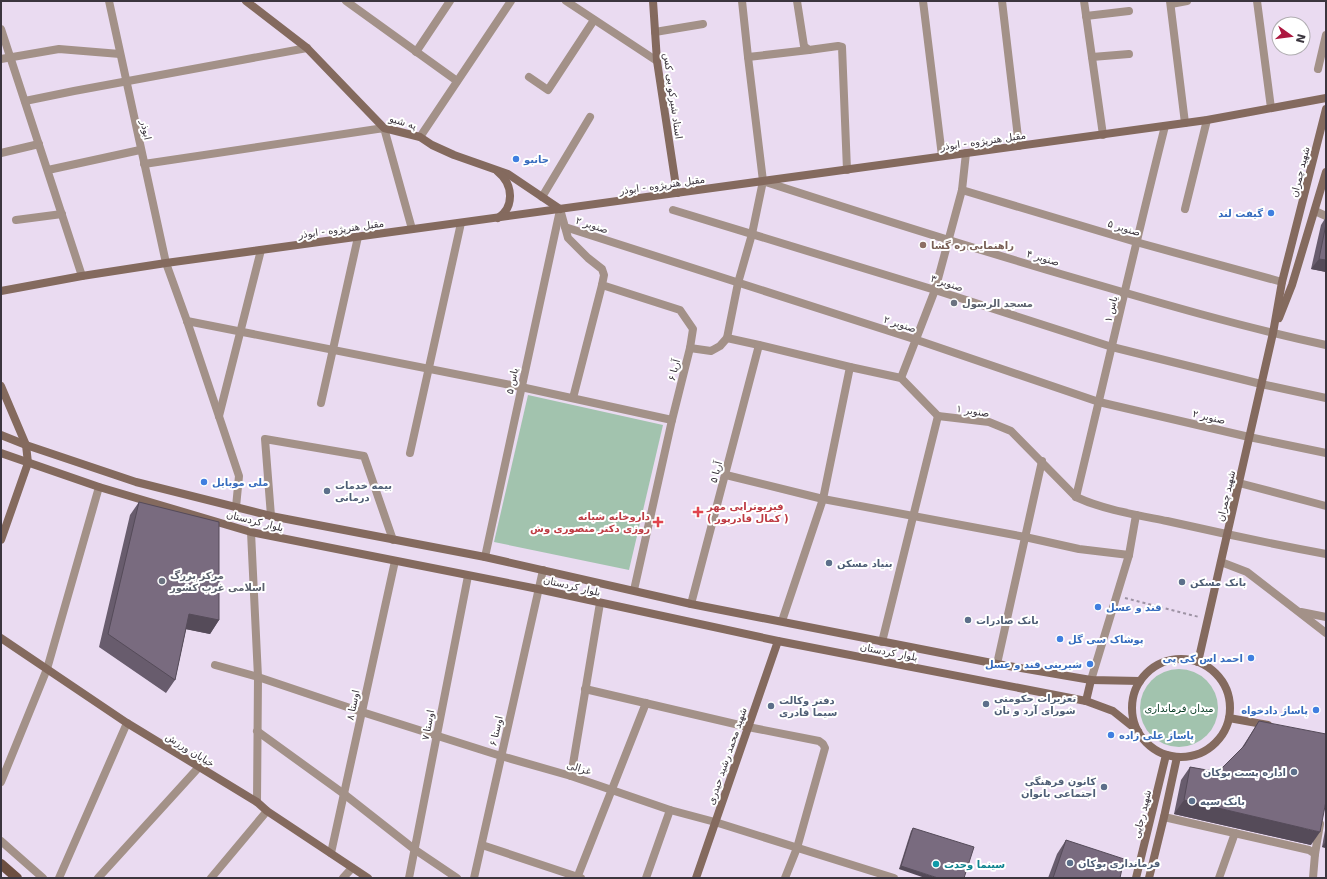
<svg xmlns="http://www.w3.org/2000/svg" width="1327" height="879" font-family="'DejaVu Sans','Noto Naskh Arabic',sans-serif">
<rect width="100%" height="100%" fill="#eadbf1"/>
<!-- green -->
<g fill="#a2c3ae">
<polygon points="528,395 663,425 629,570 494,542"/>
<circle cx="1179" cy="708" r="39"/>
</g>
<g fill="none" stroke-linecap="round" stroke-linejoin="round">
<!-- path -->
<polyline stroke="#9e93a4" stroke-width="2" stroke-dasharray="3 3" stroke-linecap="butt" points="1125,598 1199,617"/>
<!-- street -->
<g stroke="#a39188" stroke-width="8">
<polyline points="109,1 166,263 187,321 239,476 236,507"/>
<polyline points="346,1 457,81"/>
<polyline points="566,1 657,61"/>
<polyline points="797,1 804,46 809,50 838,46 842,47 847,170"/>
<polyline points="923,1 942,156"/>
<polyline points="1002,1 1019,146"/>
<polyline points="1084,1 1103,135"/>
<polyline points="1170,1 1185,123"/>
<polyline points="1257,1 1271,108"/>
<polyline points="1171,4 1187,1"/>
<polyline points="1086,16 1129,11"/>
<polyline points="1,29 82,276"/>
<polyline points="655,32 703,24"/>
<polyline points="416,52 450,1"/>
<polyline points="748,57 809,50"/>
<polyline points="1092,57 1129,54"/>
<polyline points="1,59 59,49 120,54"/>
<polyline points="1318,69 1326,35"/>
<polyline points="529,77 548,90 594,20"/>
<polyline points="25,101 74,91 307,48"/>
<polyline points="420,137 511,1"/>
<polyline points="1,153 39,144"/>
<polyline points="144,164 384,128 412,229"/>
<polyline points="48,170 140,150"/>
<path d="M 763,181 C 868,215 972,248 1078,279 C 1160,303 1242,327 1326,345"/>
<polyline points="962,190 1136,242 1282,282"/>
<polyline points="542,197 590,117"/>
<polyline points="560,209 565,227 917,340 1099,402 1249,437 1326,453"/>
<polyline points="1185,209 1207,120"/>
<polyline points="673,210 935,290 1112,347 1261,384 1326,398"/>
<polyline points="1315,211 1326,216"/>
<polyline points="16,220 62,214"/>
<polyline points="565,227 568,238 588,258 602,269 604,275 602,285 680,310 693,329 690,348 672,420 634,590"/>
<polyline points="187,321 521,387 672,420"/>
<path d="M 727,338 L 759,345 L 850,367 L 901,378 L 938,416 L 989,422 L 1011,431 L 1076,497 C 1104,510 1137,515 1167,521 C 1220,533 1273,544 1326,554"/>
<polyline points="690,348 711,351 720,346 727,338 738,283 752,234 763,181 748,57 742,1"/>
<polyline points="901,378 935,290 962,190 966,153"/>
<polyline points="573,398 602,285"/>
<polyline points="321,403 358,237"/>
<polyline points="219,416 261,250"/>
<polyline points="410,453 461,223"/>
<polyline points="726,475 823,499 1025,537 1079,549 1129,555"/>
<polyline points="1239,483 1326,506"/>
<path d="M 1076,497 C 1106,373 1134,249 1165,126"/>
<polyline points="271,516 265,439 364,456 393,540"/>
<polyline points="251,532 258,677 257,802"/>
<polyline points="485,557 560,210"/>
<polyline points="1221,562 1247,572 1326,633"/>
<polyline points="691,604 759,345"/>
<polyline points="1301,612 1326,617"/>
<polyline points="782,621 823,499 850,367"/>
<polyline points="882,642 938,416"/>
<polyline points="997,664 1042,461"/>
<polyline points="215,665 258,677 362,712 501,756 571,776 670,810 715,822 894,878"/>
<polyline points="1091,680 1129,555 1136,515"/>
<polyline points="585,689 748,727 819,741 823,744 825,748 797,848 785,878"/>
<polyline points="257,731 344,794 414,849 457,878"/>
<polyline points="571,776 600,603"/>
<polyline points="1,782 47,669 99,487"/>
<polyline points="1164,817 1309,850 1315,854 1313,878"/>
<polyline points="1,841 43,878"/>
<polyline points="482,845 581,878"/>
<polyline points="331,853 395,561"/>
<polyline points="1315,854 1320,824"/>
<polyline points="59,878 127,723"/>
<polyline points="98,878 199,767"/>
<polyline points="211,878 267,811"/>
<polyline points="343,878 352,868"/>
<polyline points="409,878 468,576"/>
<polyline points="474,878 543,570"/>
<polyline points="577,878 646,703"/>
<polyline points="646,878 670,810"/>
<polyline points="1219,878 1235,833"/>
</g>
<!-- secondary -->
<g stroke="#846a5e" stroke-width="8">
<polyline points="246,1 307,48 384,128 420,137 432,145 454,155 508,174 560,209"/>
<polyline points="653,1 657,61 677,193"/>
<path d="M 498,218 C 515,207 513,184 498,172"/>
<polyline points="1,291 82,276 166,263 1207,120 1326,98"/>
<polyline points="1279,318 1292,285 1326,172"/>
<polyline points="1,386 26,445 28,463 1,540"/>
<polyline points="1,435 26,445 136,482 271,516 485,557 691,604 997,664 1091,680 1140,681"/>
<polyline points="1,453 99,487 251,532 538,589 778,641 1086,701 1113,711 1138,731"/>
<polyline points="1,638 127,723 257,802 267,811 368,878"/>
<circle cx="1181" cy="708" r="49"/>
<polyline points="1198,662 1273,333 1282,282 1326,109"/>
<polyline points="1086,701 1091,680"/>
<polyline points="1229,718 1268,725"/>
<polyline points="696,878 778,641"/>
<polyline points="1136,878 1166,755"/>
<polyline points="1149,878 1164,817 1177,757"/>
</g>
<!-- primary -->
<polyline stroke="#6d4f41" stroke-width="10" points="1,864 17,878"/>
</g>
<!-- wall -->
<g fill="#685c6d">
<polygon points="1326,217 1326,272 1311,269 1321,225"/>
<polygon points="139,502 219,620 210,634 186,629 175,680 166,693 99,647 130,515"/>
<polygon points="1259,721 1311,845 1174,814 1181,780 1190,767 1218,772 1241,749"/>
<polygon points="1326,825 1326,848 1322,847"/>
<polygon points="913,828 964,878 899,869 911,831"/>
<polygon points="1066,840 1120,878 1048,878 1057,854"/>
</g>
<!-- shaded-wall -->
<g fill="#554b59">
<polygon points="1319,259 1326,260 1326,272 1311,269"/>
<polygon points="189,614 219,620 210,634 180,628"/>
<polygon points="1184,800 1320,832 1311,845 1174,814"/>
<polygon points="1326,841 1326,848 1322,847"/>
<polygon points="901,866 938,878 925,878 899,869"/>
</g>
<!-- building -->
<g fill="#796b7f" stroke="#554b59">
<polygon points="1326,224 1326,260 1319,259"/>
<polygon points="139,502 219,522 219,620 189,614 175,680 108,634"/>
<polygon points="1259,721 1326,734 1326,801 1320,832 1184,800 1190,767 1218,772 1244,746"/>
<polygon points="913,828 974,847 964,878 938,878 901,866"/>
<polygon points="1066,840 1124,859 1120,878 1053,878"/>
</g>
<!-- markers -->
<g fill="#3f7fe0" stroke="#fff" stroke-width="1.5">
<circle cx="516" cy="159" r="4"/>
<circle cx="1271" cy="213" r="4"/>
<circle cx="204" cy="482" r="4"/>
<circle cx="1098" cy="607" r="4"/>
<circle cx="1060" cy="639" r="4"/>
<circle cx="1251" cy="658" r="4"/>
<circle cx="1090" cy="664" r="4"/>
<circle cx="1316" cy="710" r="4"/>
<circle cx="1111" cy="735" r="4"/>
</g>
<circle fill="#8d6e63" stroke="#fff" stroke-width="1.5" cx="923" cy="245" r="4"/>
<g fill="#6b7280" stroke="#fff" stroke-width="1.5">
<circle cx="954" cy="303" r="4"/>
<circle cx="162" cy="581" r="4"/>
</g>
<g fill="#5c6f8a" stroke="#fff" stroke-width="1.5">
<circle cx="327" cy="491" r="4"/>
<circle cx="829" cy="563" r="4"/>
<circle cx="1182" cy="582" r="4"/>
<circle cx="968" cy="620" r="4"/>
<circle cx="986" cy="704" r="4"/>
<circle cx="771" cy="706" r="4"/>
<circle cx="1294" cy="772" r="4"/>
<circle cx="1104" cy="787" r="4"/>
<circle cx="1192" cy="801" r="4"/>
<circle cx="1070" cy="863" r="4"/>
</g>
<g fill="#e0444e" stroke="#fff" stroke-width="1.5">
<path d="M696 506h4v4h4v4h-4v4h-4v-4h-4v-4h4z"/>
<path d="M656 516h4v4h4v4h-4v4h-4v-4h-4v-4h4z"/>
</g>
<circle fill="#0f9aa8" stroke="#fff" stroke-width="1.5" cx="936" cy="864" r="4"/>
<g text-anchor="middle" dominant-baseline="central" stroke-width="4" stroke-linejoin="round" paint-order="stroke">
<!-- street labels -->
<g font-size="10" fill="#3b353e" stroke="#fff">
<text transform="translate(673 96) rotate(82)">استاد شیرکو بی کس</text>
<text transform="translate(403 122) rotate(17)">په شیو</text>
<text transform="translate(146 130) rotate(78)">ابوذر</text>
<text transform="translate(983 141) rotate(-8)">مقبل هنرپژوه - ابوذر</text>
<text transform="translate(1300 172) rotate(-76)">شهید چمران</text>
<text transform="translate(662 185) rotate(-8)">مقبل هنرپژوه - ابوذر</text>
<text transform="translate(592 225) rotate(18)">صنوبر ۲</text>
<text transform="translate(1124 228) rotate(17)">صنوبر ۵</text>
<text transform="translate(341 229) rotate(-8)">مقبل هنرپژوه - ابوذر</text>
<text transform="translate(1043 258) rotate(16)">صنوبر ۴</text>
<text transform="translate(947 283) rotate(18)">صنوبر ۳</text>
<text transform="translate(1111 309) rotate(-76)">یاس ۱</text>
<text transform="translate(900 324) rotate(18)">صنوبر ۲</text>
<text transform="translate(674 370) rotate(-76)">آریا ۶</text>
<text transform="translate(512 381) rotate(-78)">یاس ۵</text>
<text transform="translate(973 411) rotate(9)">صنوبر ۱</text>
<text transform="translate(1209 417) rotate(13)">صنوبر ۲</text>
<text transform="translate(716 472) rotate(-75)">آریا ۵</text>
<text transform="translate(1226 496) rotate(-77)">شهید چمران</text>
<text transform="translate(255 521) rotate(14)">بلوار کردستان</text>
<text transform="translate(572 586) rotate(13)">بلوار کردستان</text>
<text transform="translate(889 652) rotate(11)">بلوار کردستان</text>
<text transform="translate(353 705) rotate(-78)">اوستا ۸</text>
<text transform="translate(428 725) rotate(-79)">اوستا ۷</text>
<text transform="translate(496 731) rotate(-77)">اوستا ۶</text>
<text transform="translate(190 750) rotate(32)">خیابان ورزش</text>
<text transform="translate(727 756) rotate(-71)">شهید محمد رشید حیدری</text>
<text transform="translate(579 768) rotate(17)">غزالی</text>
<text transform="translate(1142 814) rotate(-76)">شهید رجایی</text>
</g>
<!-- shop labels -->
<g font-size="10" font-weight="bold" fill="#366cbe" stroke="#fff" text-anchor="start">
<text x="524" y="159">جانبو</text>
<text x="1263" y="213" text-anchor="end">گیفت لند</text>
<text x="212" y="482">ملی موبایل</text>
<text x="1106" y="607">قند و عسل</text>
<text x="1068" y="639">پوشاک سی گل</text>
<text x="1243" y="658" text-anchor="end">احمد اس کی پی</text>
<text x="1082" y="664" text-anchor="end">شیرینی قند و عسل</text>
<text x="1308" y="710" text-anchor="end">پاساژ دادخواه</text>
<text x="1119" y="735">پاساژ علی زاده</text>
</g>
<!-- education labels -->
<g font-size="10" font-weight="bold" fill="#785e54" stroke="#fff" text-anchor="start">
<text x="931" y="245">راهنمایی ره گشا</text>
</g>
<!-- worship labels -->
<g font-size="10" font-weight="bold" fill="#5b616d" stroke="#fff" text-anchor="start">
<text x="962" y="303">مسجد الرسول</text>
<text x="170" y="575">مرکز بزرگ<tspan x="170" dy="12">اسلامی غرب کشور</tspan></text>
</g>
<!-- service labels -->
<g font-size="10" font-weight="bold" fill="#4e5e75" stroke="#fff" text-anchor="start">
<text x="335" y="485">بیمه خدمات<tspan x="335" dy="12">درمانی</tspan></text>
<text x="837" y="563">بنیاد مسکن</text>
<text x="1190" y="582">بانک مسکن</text>
<text x="976" y="620">بانک صادرات</text>
<text x="994" y="698">تعزیرات حکومتی<tspan x="994" dy="12">شورای آرد و نان</tspan></text>
<text x="779" y="700">دفتر وکالت<tspan x="779" dy="12">سیما قادری</tspan></text>
<text x="1286" y="772" text-anchor="end">اداره پست بوکان</text>
<text x="1096" y="781" text-anchor="end">کانون فرهنگی<tspan x="1096" dy="12">اجتماعی بانوان</tspan></text>
<text x="1200" y="801">بانک سپه</text>
<text x="1078" y="863">فرمانداری بوکان</text>
</g>
<!-- health labels -->
<g font-size="10" font-weight="bold" fill="#be3a42" stroke="#fff" text-anchor="start">
<text x="707" y="506">فیزیوتراپی مهر<tspan x="707" dy="12">( کمال قادرپور )</tspan></text>
<text x="650" y="516" text-anchor="end">داروخانه شبانه<tspan x="650" dy="12">روزی دکتر منصوری وش</tspan></text>
</g>
<!-- park labels -->
<g font-size="10" fill="#043921" stroke="#fff">
<text x="1179" y="708">میدان فرمانداری</text>
</g>
<!-- culture labels -->
<g font-size="10" font-weight="bold" fill="#0d838f" stroke="#fff" text-anchor="start">
<text x="944" y="864">سینما وحدت</text>
</g>
</g>
<!-- border -->
<rect width="1327" height="879" fill="none" stroke="#3b353e" stroke-width="4"/>
<!-- north arrow -->
<g transform="translate(1291 36) rotate(104)"><circle r="19" fill="#ffffff" stroke="#b1aeb2"/>
<path d="M0-3L7 15L0 10L-7 15Z" fill="#ac173f"/>
<text y="-6" font-size="11" font-weight="bold" text-anchor="middle" fill="#3b353e">N</text>
</g>
</svg>
